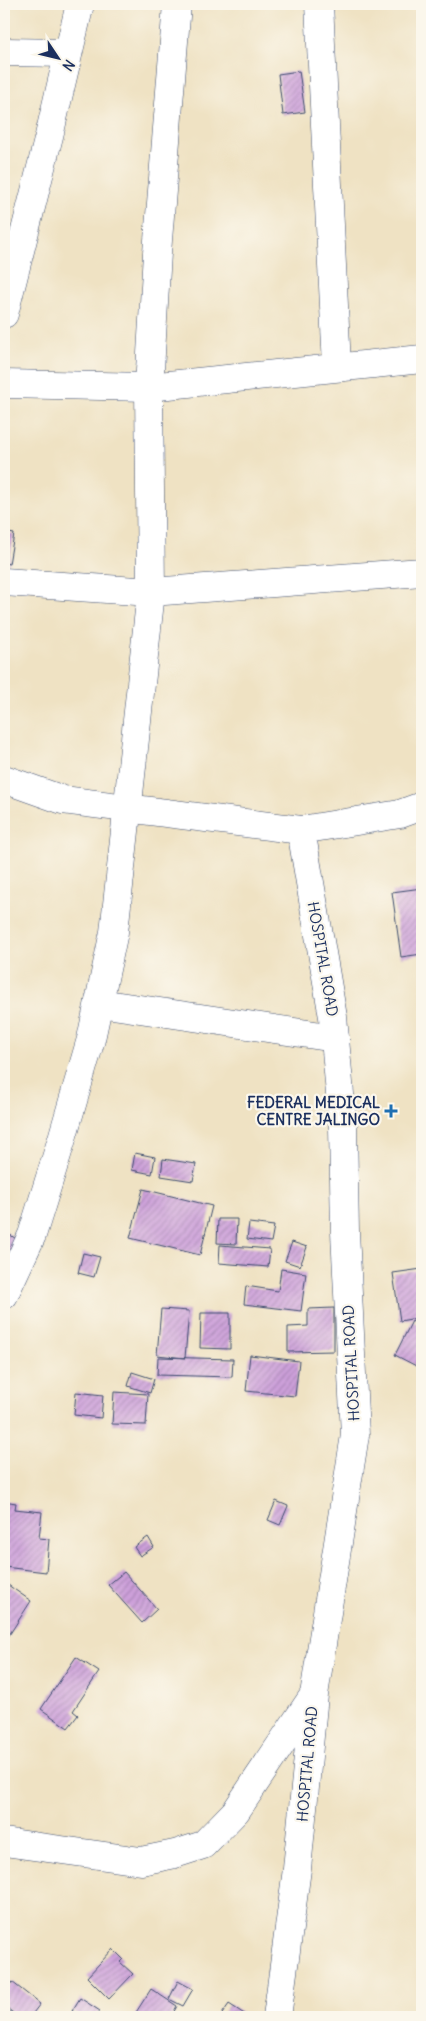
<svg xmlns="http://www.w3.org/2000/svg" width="426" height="2021" font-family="Delius,sans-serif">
<defs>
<pattern id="building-hatch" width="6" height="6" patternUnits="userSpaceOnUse" patternTransform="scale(1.25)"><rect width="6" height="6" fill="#cda0da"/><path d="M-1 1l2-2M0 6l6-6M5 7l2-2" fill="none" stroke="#a683b4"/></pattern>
</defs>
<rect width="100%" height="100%" fill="#fbf7ec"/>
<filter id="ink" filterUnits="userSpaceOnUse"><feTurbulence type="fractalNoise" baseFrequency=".02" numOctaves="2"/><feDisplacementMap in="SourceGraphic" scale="10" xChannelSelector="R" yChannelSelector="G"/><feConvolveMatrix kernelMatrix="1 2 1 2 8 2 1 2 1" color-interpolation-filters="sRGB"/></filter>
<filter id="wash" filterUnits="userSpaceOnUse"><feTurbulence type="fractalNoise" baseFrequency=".0096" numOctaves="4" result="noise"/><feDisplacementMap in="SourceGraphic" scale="20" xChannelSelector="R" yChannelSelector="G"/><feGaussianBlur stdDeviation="1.12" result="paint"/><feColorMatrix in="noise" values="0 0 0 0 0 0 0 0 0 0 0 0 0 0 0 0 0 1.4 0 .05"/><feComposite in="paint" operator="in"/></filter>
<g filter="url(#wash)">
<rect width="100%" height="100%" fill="#efe2c3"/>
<g id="blocks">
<!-- building -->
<g fill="url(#building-hatch)">
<polygon points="299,71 305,112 283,115 278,74"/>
<polygon points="4,532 14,534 9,564 4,563"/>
<polygon points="422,888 422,954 401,957 392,892"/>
<polygon points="135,1153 155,1157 152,1174 132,1170"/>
<polygon points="163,1159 196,1164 193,1181 161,1176"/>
<polygon points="143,1189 212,1206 200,1255 130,1238"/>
<polygon points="218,1219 237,1219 236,1244 217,1243"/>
<polygon points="249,1223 274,1226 271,1242 247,1239"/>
<polygon points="4,1231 18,1240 7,1257 4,1255"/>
<polygon points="292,1242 307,1247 300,1266 285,1261"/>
<polygon points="220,1245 270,1249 268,1267 219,1263"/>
<polygon points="83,1253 100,1257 94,1277 78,1273"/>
<polygon points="281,1269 306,1273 301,1311 244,1304 246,1286 278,1291"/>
<polygon points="422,1269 422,1317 400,1321 393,1273"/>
<polygon points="334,1308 334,1351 288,1352 288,1327 308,1326 308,1309"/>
<polygon points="161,1309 189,1311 185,1358 157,1355"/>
<polygon points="201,1313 230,1313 230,1349 200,1348"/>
<polygon points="412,1321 422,1326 422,1369 395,1355"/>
<polygon points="250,1355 299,1361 295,1396 246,1391"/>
<polygon points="158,1357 233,1359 232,1377 157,1375"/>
<polygon points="132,1372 154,1379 150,1393 128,1386"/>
<polygon points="76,1392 103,1395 101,1418 74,1415"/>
<polygon points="114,1392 148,1394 146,1425 112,1424"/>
<polygon points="4,1501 16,1503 15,1509 42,1512 39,1538 49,1539 46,1572 4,1567"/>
<polygon points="276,1501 288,1506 280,1525 268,1520"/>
<polygon points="148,1537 154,1547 140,1556 134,1547"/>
<polygon points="124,1572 157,1609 142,1623 108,1585"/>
<polygon points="8,1585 31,1601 4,1643 4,1591"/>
<polygon points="76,1657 99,1672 73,1711 78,1715 68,1728 41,1709"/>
<polygon points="113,1949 123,1959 120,1962 133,1974 109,1999 87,1977"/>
<polygon points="178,1981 193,1989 183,2006 169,1999"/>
<polygon points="12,1982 40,2004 30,2017 18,2017 4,2006 4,1993"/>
<polygon points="151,1989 177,2006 171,2017 133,2017"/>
<polygon points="80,1998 100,2011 96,2017 81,2017 72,2011"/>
<polygon points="229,2004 249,2017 220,2017"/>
</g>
</g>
</g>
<g filter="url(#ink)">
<use href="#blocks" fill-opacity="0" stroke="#3b4a6d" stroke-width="1"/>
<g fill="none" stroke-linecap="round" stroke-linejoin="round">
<!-- minor casing -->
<g stroke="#3b4a6d" stroke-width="29">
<g id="minor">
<polyline points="319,4 337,366"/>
<polyline points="4,52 68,53"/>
<polyline points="4,314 49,136 80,4"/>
<polyline points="4,384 149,387 422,359"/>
<polyline points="4,582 151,592 422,572"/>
<polyline points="4,779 63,800 301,830"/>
<polyline points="99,1003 335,1038"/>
<polyline points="4,1295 32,1235 61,1142 91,1039 114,932 151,592 149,387 157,253 177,4"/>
<polyline points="4,1842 141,1861 175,1854 203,1845 236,1811 312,1698"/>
<polyline points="277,2017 297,1869 314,1695 355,1435 345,1232 343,1127 333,1017 301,830 400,814 422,806"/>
</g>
</g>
<!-- minor -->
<use href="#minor" stroke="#fff" stroke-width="28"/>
</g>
</g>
<!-- markers -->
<path fill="#1f6fb2" stroke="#fbf7ec" stroke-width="2" d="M388.5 1103.5h5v5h5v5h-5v5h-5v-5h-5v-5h5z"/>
<g text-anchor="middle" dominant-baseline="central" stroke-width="4.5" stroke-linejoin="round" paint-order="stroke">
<!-- street labels -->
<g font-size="15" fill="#1b2f5e" stroke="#fbf7ec">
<text transform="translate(323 959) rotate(80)">HOSPITAL ROAD</text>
<text transform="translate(351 1363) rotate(-93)">HOSPITAL ROAD</text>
<text transform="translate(307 1764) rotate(-85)">HOSPITAL ROAD</text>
</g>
<!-- poi labels -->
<g font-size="15" font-weight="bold" fill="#1b2f5e" stroke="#fbf7ec" text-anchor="end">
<text x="380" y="1102">FEDERAL MEDICAL<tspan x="380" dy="17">CENTRE JALINGO</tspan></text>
</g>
</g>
<!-- margin -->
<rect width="426" height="2021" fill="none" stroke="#fbf7ec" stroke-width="20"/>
<!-- north arrow -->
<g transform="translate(58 58) rotate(125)" stroke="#fbf7ec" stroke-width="4" paint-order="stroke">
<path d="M0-4L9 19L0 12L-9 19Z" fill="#1b2f5e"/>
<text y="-8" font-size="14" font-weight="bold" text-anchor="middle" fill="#1b2f5e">N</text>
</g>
</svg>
